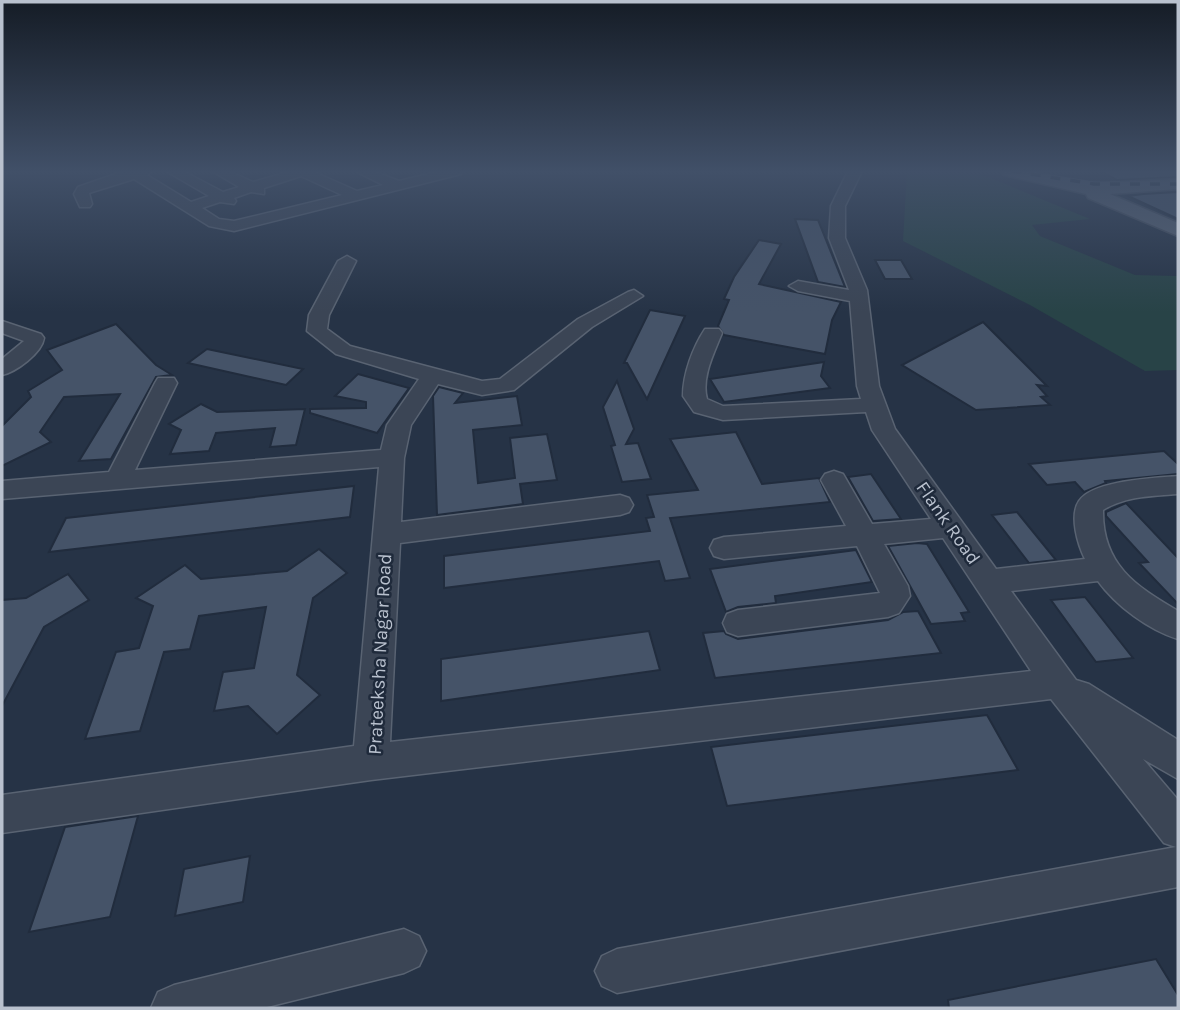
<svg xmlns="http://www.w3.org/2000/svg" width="1180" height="1010" font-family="Karla,sans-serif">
<rect width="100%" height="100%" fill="#263346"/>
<!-- green -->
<polygon fill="#284347" points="907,171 943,171 986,176 1090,219 1032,225 1040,236 1135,275 1178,276 1178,370 1145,371 1030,305 903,241"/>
<!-- building -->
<g fill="#455368" stroke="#212c3d" stroke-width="2">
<polygon points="1101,171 1178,171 1178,177 1117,180"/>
<polygon points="1178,192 1178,219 1128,196 1143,194"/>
<polygon points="795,219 818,220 845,287 818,282"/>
<polygon points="759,240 781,244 759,284 841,302 832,320 825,354 724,335 718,326 729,300 724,299 734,277"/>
<polygon points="875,260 901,260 912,279 885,279"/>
<polygon points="650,310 685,316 647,399 627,363 624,363"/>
<polygon points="983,322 1047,386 1037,385 1047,396 1041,397 1050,405 976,410 902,365"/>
<polygon points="116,324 156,365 172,375 156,377 111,459 79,461 120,394 64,397 40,432 51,442 2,466 2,426 31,397 28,391 62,370 47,350"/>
<polygon points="207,349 303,369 286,385 188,363"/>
<polygon points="824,362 821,376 830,388 724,402 710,379"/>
<polygon points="358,374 409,388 377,433 310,413 310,409 366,408 366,402 335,396"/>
<polygon points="617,381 634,429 626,444 638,443 651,479 622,482 611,446 615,445 603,407"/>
<polygon points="439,387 463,393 455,403 517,396 522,425 473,430 478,483 515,478 510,438 547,434 557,480 520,484 523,504 437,515 433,396"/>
<polygon points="201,404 217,412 305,409 296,445 270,447 275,428 216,433 209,451 170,454 181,430 169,424"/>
<polygon points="736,432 762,484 819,478 830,502 670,518 690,578 665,581 659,561 444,588 444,556 650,531 646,518 654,517 647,495 698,490 670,439"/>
<polygon points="1164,451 1178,464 1178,474 1105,481 1106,483 1084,492 1075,482 1047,485 1029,464"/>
<polygon points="871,474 901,519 873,521 848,477"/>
<polygon points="354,486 350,517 49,552 66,518"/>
<polygon points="1126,503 1178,558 1178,604 1139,563 1148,562 1106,516 1106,512"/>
<polygon points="1017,512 1056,560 1029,563 992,515"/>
<polygon points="917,543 927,544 969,612 961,613 965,621 931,624 888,546"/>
<polygon points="319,549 347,573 313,598 297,675 320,695 277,734 248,706 214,711 223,672 254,668 266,607 199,616 190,649 164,652 140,731 85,739 116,652 139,648 153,606 136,598 185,565 201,579 287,571"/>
<polygon points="856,550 872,582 775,596 776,603 738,607 726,612 710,569"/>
<polygon points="68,574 89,600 44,627 2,706 2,600 26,598"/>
<polygon points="1085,597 1133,658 1096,662 1051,600"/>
<polygon points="918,611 941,653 715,678 703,633 724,631 726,634 738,639 888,620 903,612"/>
<polygon points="649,631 660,670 441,701 441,659"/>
<polygon points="987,715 1018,770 727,806 711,747"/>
<polygon points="138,816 110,917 29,932 65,827"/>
<polygon points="250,856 243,902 175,916 184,869"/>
<polygon points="1156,959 1178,995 1178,1008 949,1008 948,1000"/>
</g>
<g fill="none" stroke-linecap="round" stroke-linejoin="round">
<!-- minor casing -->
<g stroke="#596372" stroke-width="3">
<g id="minor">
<path d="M 124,171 L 152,171 L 147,175 L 191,202 L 209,196 L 166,171 L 183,171 L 223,192 L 239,187 L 212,171 L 229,171 L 253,182 L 291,171 L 312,171 L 357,191 L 383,185 L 355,171 L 373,171 L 399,181 L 441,171 L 463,171 L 461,174 L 234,231 L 209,226 L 134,179 L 89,193 L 92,204 L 90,207 L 80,207 L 74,194 L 78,187 ZM 301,176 L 342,195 L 234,221 L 219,219 L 202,208 L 220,202 L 234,204 L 236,201 L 234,198 L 251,192 L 264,194 L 264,188 Z"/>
<path d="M 848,171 L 862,171 L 845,206 L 845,238 L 867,290 L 879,386 L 895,429 L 996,569 L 1085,559 C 1078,545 1069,516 1079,501 C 1093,480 1155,478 1178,476 L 1178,494 C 1153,496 1126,496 1103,510 C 1102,564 1135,586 1178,611 L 1178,639 C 1149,630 1116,606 1098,581 L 1011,591 L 1076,680 L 1089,684 L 1178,740 L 1178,779 L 1143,759 L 1178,800 L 1178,887 L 617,993 L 602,986 L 595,971 L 602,956 L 617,949 L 1176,847 L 1164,843 L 1051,699 L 371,780 L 2,833 L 2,795 L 354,746 L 379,467 L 2,499 L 2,481 L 109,472 L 155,383 L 158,378 L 174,378 L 177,383 L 135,470 L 381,450 L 387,425 L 419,379 L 336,354 L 307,331 L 309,315 L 338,261 L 347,256 L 356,261 L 329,315 L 327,329 L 350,346 L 482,381 L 500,379 L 578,319 L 628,292 L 634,290 L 643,296 L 592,327 L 514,390 L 482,395 L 438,384 L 411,425 L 404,458 L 401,522 L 620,495 L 629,498 L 633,505 L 629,512 L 620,515 L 400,543 L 390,742 L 1031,671 L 943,538 L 884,544 L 908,586 L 910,596 L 899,613 L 888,617 L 738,636 L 727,632 L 723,623 L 727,614 L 738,610 L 880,593 L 857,546 L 724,559 L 714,556 L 710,548 L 714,540 L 724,537 L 846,526 L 821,480 L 825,474 L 834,471 L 843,474 L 872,524 L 931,519 L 872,430 L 866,412 L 723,420 L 694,412 L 683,396 C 683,374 693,347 705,329 L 719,329 L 722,333 C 714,353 701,378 707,399 L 723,406 L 861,399 L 857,386 L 850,301 L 798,291 L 789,286 L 798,281 L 849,290 L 829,238 L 831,206 Z"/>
<path d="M 2,321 L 41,334 L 44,338 C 42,353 16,372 2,375 L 2,359 L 24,341 L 2,333 Z"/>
<polygon points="404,929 419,936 426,951 419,966 404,973 263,1008 151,1008 158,992 174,985"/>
</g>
</g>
<!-- major casing -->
<g stroke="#444e5e" stroke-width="3">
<polygon id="major" points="1002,171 1030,171 1084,184 1178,179 1178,189 1110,194 1178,223 1178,236 1088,198 1086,194 1004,175"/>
</g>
<!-- minor -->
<use href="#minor" fill="#3b4555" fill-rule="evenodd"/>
<!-- major -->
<use href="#major" fill="#596475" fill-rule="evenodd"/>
<!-- rail casing -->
<g stroke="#5d697c" stroke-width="5">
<polyline id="rail" points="1011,171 1094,184 1178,184"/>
</g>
<!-- rail -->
<use href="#rail" stroke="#1f2a3b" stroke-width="3.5" stroke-dasharray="10" stroke-linecap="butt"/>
</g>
<!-- sky -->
<linearGradient id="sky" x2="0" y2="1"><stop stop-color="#151c26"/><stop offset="0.55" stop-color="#415068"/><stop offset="1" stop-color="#415068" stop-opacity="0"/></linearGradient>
<rect width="1180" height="312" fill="url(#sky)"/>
<g text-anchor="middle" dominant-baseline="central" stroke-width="5" stroke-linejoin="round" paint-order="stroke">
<!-- street labels -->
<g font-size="19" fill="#b9c1ce" stroke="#1f2a3b">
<text transform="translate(948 523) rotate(55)">Flank Road</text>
<text transform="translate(380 654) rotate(-87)">Prateeksha Nagar Road</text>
</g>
</g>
<!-- border -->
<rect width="1180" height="1010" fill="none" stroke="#b9c1ce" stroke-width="7"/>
</svg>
